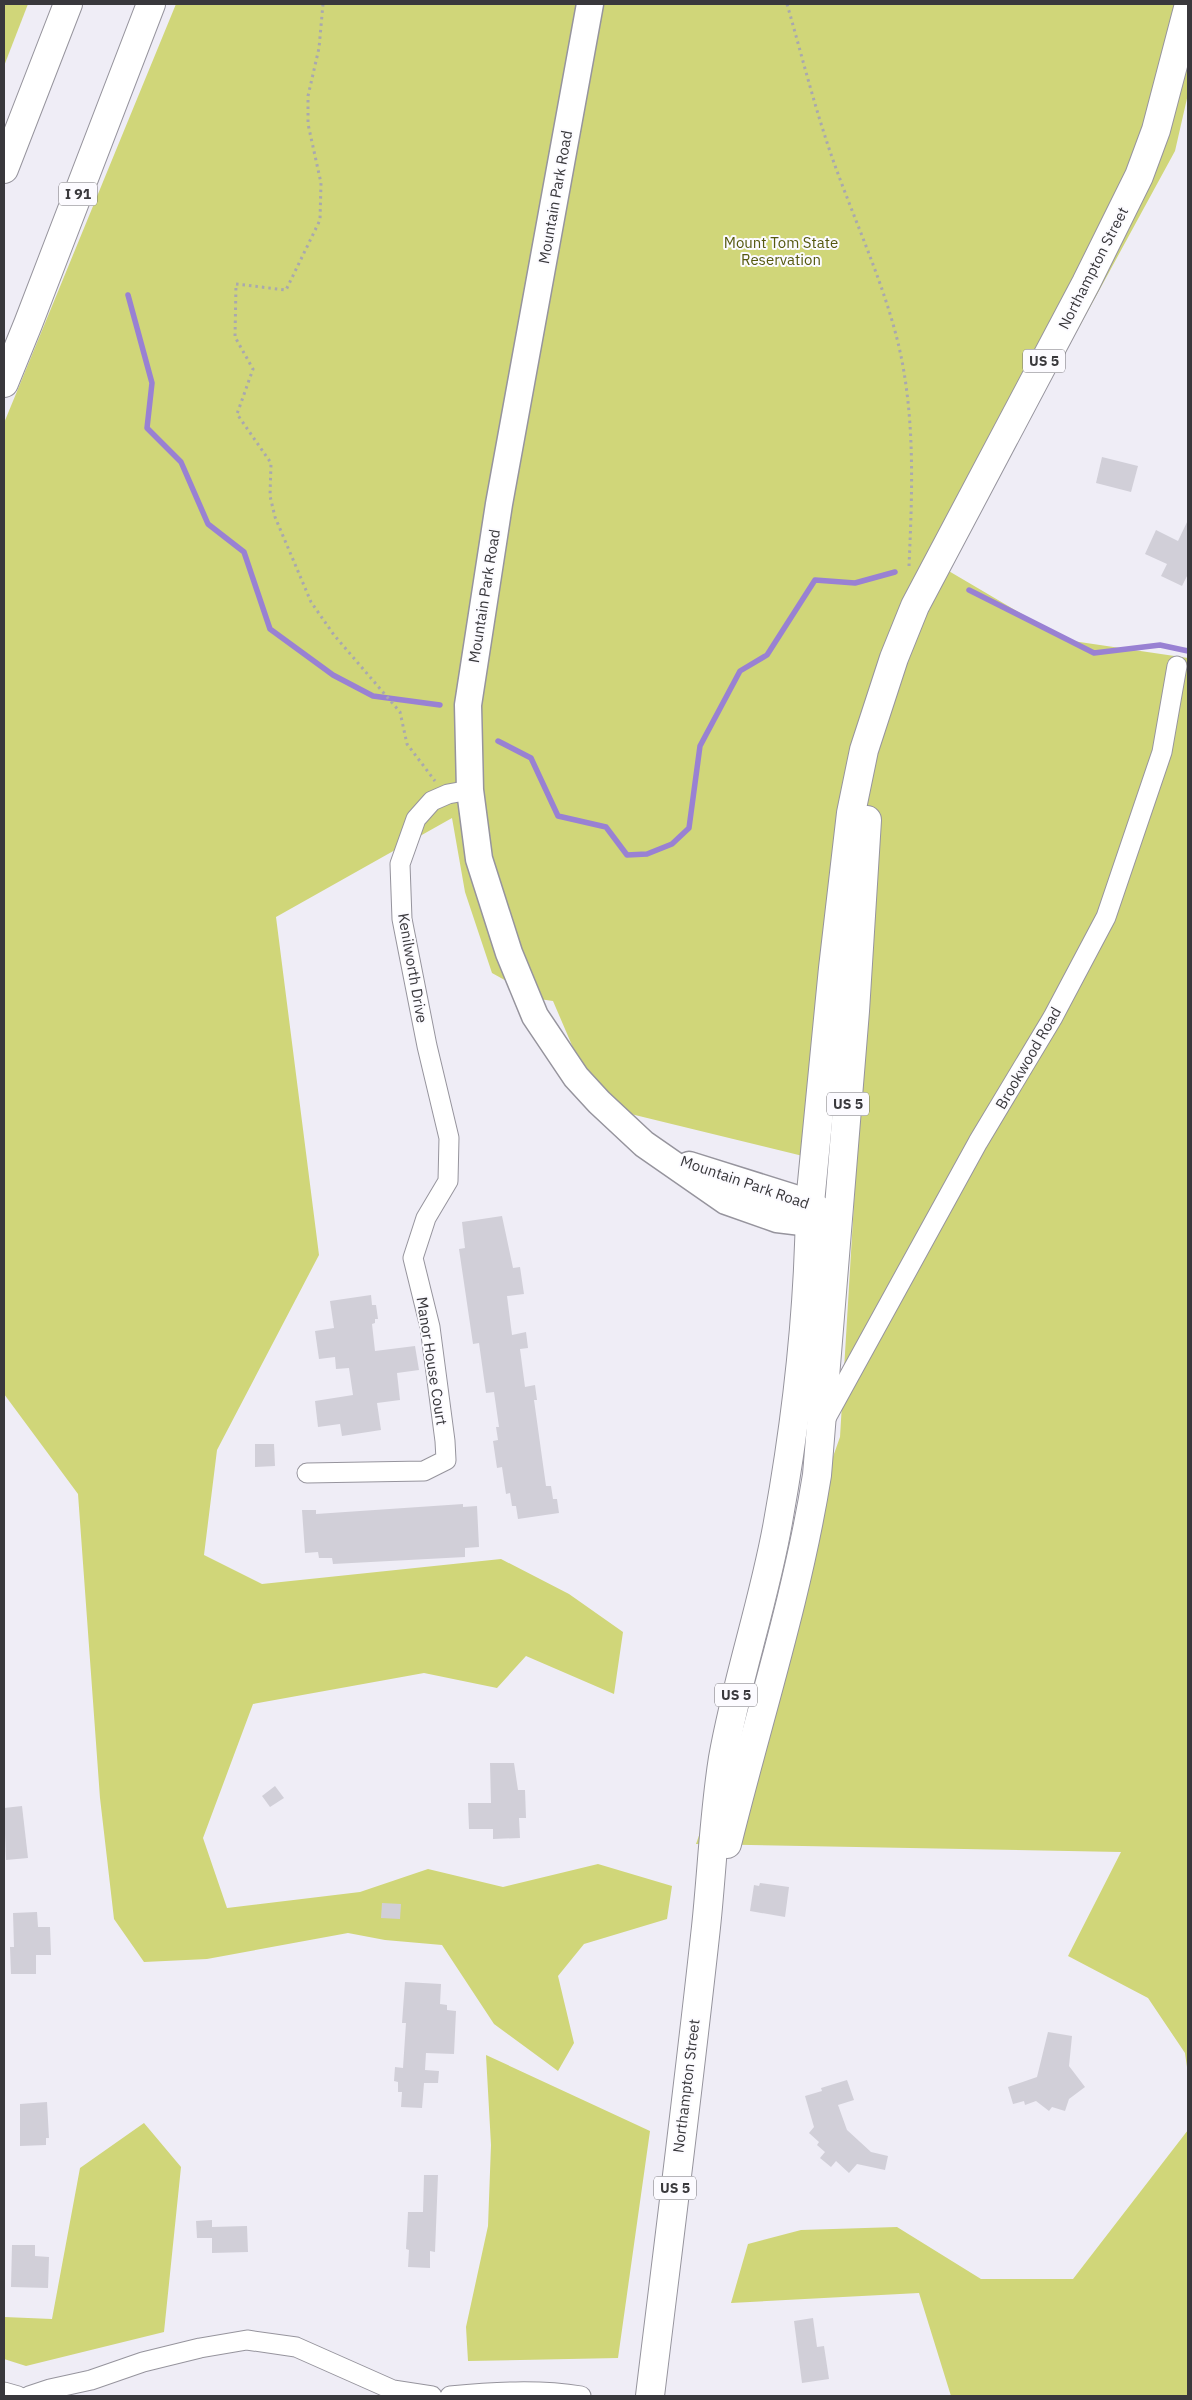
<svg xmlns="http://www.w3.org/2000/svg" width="1192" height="2400" font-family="'IBM Plex Sans',sans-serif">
<rect width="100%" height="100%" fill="#efedf6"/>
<!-- green -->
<g fill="#d0d679">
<polygon points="4,4 28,4 4,66"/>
<polygon points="176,4 1188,4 1188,94 1175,151 947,570 1066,640 1188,658 1188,2074 1185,2053 1148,1998 1068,1956 1121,1852 696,1844 840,1437 856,1169 598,1106 553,1001 539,999 492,973 465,892 452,818 276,917 319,1255 217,1450 204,1555 262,1584 501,1559 569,1594 623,1632 614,1694 526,1656 497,1688 424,1673 253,1704 203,1838 227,1908 360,1892 428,1869 503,1887 598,1864 672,1886 667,1919 584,1944 558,1976 574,2043 558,2071 494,2024 442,1945 385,1940 348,1933 207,1959 144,1962 114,1919 100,1798 78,1494 4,1394 4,423"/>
<polygon points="486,2055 650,2131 618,2358 468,2361 466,2327 488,2226 491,2145"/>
<polygon points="144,2123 181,2167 164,2332 26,2366 4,2359 4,2317 52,2319 80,2168"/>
<polygon points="1188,2130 1188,2396 951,2396 919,2293 731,2303 748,2244 801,2230 897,2227 981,2279 1073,2279"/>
</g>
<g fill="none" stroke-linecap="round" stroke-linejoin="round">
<!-- stream -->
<g stroke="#9981d3" stroke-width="5.5">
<polyline points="128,295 152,383 147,428 181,462 208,524 244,552 270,629 333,675 373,696 440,705"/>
<polyline points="969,590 1094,653 1160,645 1188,651"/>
<polyline points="498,741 531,758 558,816 606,827 627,855 647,854 672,844 689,828 700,746 740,671 767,655 815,580 855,583 895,572"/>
</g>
</g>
<!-- building -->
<g fill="#d1cfd8">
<polygon points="1102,457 1138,466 1131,492 1096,483"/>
<polygon points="1188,520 1188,574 1182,586 1161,576 1167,564 1145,554 1156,530 1178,541"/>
<polygon points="502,1216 513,1268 520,1267 524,1294 507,1296 512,1335 526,1332 528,1348 520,1349 525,1387 535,1385 537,1400 534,1400 546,1486 551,1486 553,1499 557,1499 559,1513 518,1519 516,1506 512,1506 510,1493 506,1494 502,1467 497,1468 493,1441 498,1440 496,1427 499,1427 494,1392 486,1393 479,1343 473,1344 459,1249 465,1248 462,1222"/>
<polygon points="371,1295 372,1305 376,1305 378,1319 375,1319 375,1323 372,1324 375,1351 415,1346 419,1370 397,1373 400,1400 377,1403 381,1430 342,1436 340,1424 318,1427 315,1401 353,1395 349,1368 336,1369 335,1357 319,1359 315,1331 334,1328 330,1301"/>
<polygon points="255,1444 274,1444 275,1466 255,1467"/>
<polygon points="463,1504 463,1507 477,1506 479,1547 465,1548 465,1557 333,1564 332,1558 319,1558 318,1552 305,1553 302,1510 316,1510 316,1514"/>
<polygon points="490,1763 514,1763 518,1790 525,1790 526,1818 519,1818 520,1838 493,1839 493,1829 469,1829 468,1803 491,1803"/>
<polygon points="275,1786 284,1798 270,1807 262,1796"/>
<polygon points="22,1806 28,1858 6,1860 4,1808"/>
<polygon points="760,1883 789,1887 785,1917 750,1911 754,1885 759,1886"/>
<polygon points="382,1903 401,1904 400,1919 381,1918"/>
<polygon points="37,1912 38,1927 50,1927 51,1955 36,1955 36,1974 11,1974 10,1947 14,1947 13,1913"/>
<polygon points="405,1982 441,1984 440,2004 447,2005 447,2010 456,2011 454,2054 426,2053 425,2070 439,2071 438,2083 424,2083 422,2108 401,2107 402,2092 398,2092 398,2082 394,2081 395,2067 403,2068 406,2023 402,2023"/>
<polygon points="1048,2032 1072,2036 1069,2066 1085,2087 1069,2099 1065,2111 1052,2107 1049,2111 1036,2101 1025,2105 1024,2101 1013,2104 1008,2087 1037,2077"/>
<polygon points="847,2080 854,2100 838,2105 847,2130 871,2152 888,2156 885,2170 857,2164 849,2173 836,2161 831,2167 820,2158 825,2152 817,2145 819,2142 809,2133 814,2127 805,2096 822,2091 821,2088"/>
<polygon points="47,2102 49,2138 46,2138 46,2145 20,2146 20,2104"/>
<polygon points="424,2175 438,2175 435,2252 430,2251 430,2268 408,2267 409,2250 406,2249 408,2212 423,2212"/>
<polygon points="212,2220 212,2227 247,2226 248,2252 212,2253 212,2238 197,2238 196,2221"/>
<polygon points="12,2245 35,2245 35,2256 49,2257 48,2288 11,2287"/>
<polygon points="813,2318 817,2347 824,2346 829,2379 802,2383 794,2321"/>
</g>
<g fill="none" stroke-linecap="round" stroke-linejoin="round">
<!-- street casing -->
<g stroke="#96949d" stroke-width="21">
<g id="street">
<polyline points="825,1420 978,1142 1053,1017 1106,917 1162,752 1177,666"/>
<polyline points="307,1473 424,1471 446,1460 445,1441 430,1327 413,1258 426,1218 448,1181 449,1138 427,1046 402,919 400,864 416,819 432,801 448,794 470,790"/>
<polyline points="4,2392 18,2396"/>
<polyline points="29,2396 50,2389 91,2380 143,2362 200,2348 247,2340 296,2347 393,2390 432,2396"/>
<path d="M 450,2396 C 493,2392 538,2389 581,2396"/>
</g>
</g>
<!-- secondary casing -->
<g stroke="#96949d" stroke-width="29">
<g id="secondary">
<polyline points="590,4 499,504 468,705 470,790 479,859 509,953 535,1016 576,1077 599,1102 644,1144 726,1201 777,1219 810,1223 832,1223"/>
<polyline points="689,1165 810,1203 827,1215"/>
</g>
</g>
<!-- primary casing -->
<g stroke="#96949d" stroke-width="30">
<g id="primary">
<path d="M 727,1844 C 757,1722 797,1600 817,1475 L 855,1011 L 867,820"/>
<path d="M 650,2396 C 669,2240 689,2083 706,1927 C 712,1871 714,1814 723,1758 C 737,1678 764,1602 778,1522 C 797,1417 809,1309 810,1203 L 833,968 L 851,813 L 864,750 L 894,658 L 915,606 L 1086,283 L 1139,176 L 1156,130 L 1188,8"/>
</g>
</g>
<!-- highway casing -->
<g stroke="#96949d" stroke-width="30">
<g id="highway">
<polyline points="4,169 68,4"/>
<polyline points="4,383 28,324 151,4"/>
</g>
</g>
<!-- path -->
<g stroke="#a9a8af" stroke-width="3" stroke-dasharray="2.5 4" stroke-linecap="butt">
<polyline points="323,4 319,48 308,96 308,124 321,183 320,220 286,290 236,284 235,337 253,369 237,414 271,463 270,496 275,517 311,602 334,635 400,712 407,744 435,781"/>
<path d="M 787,4 C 802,56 815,109 833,160 C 856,225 889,294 902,361 C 915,429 912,497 909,566"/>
</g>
<!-- street -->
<use href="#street" stroke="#fff" stroke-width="19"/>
<!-- secondary -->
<use href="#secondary" stroke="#fff" stroke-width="26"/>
<!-- primary -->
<use href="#primary" stroke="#fff" stroke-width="28"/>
<!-- highway -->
<use href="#highway" stroke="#fff" stroke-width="28"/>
</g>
<g text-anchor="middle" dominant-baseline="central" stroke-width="4" stroke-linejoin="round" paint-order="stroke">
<!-- shield labels -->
<g fill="#fcfbff" stroke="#747276" stroke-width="1">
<rect x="59" y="182.5" width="38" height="23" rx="4"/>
<rect x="1023" y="349.5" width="42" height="23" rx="4"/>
<rect x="827" y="1092.5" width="42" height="23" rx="4"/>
<rect x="715" y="1683.5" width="42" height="23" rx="4"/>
<rect x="654" y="2176.5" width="42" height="23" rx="4"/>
</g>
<g font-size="14" font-weight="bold" fill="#39383c">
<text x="78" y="194">I 91</text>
<text x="1044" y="361">US 5</text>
<text x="848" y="1104">US 5</text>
<text x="736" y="1695">US 5</text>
<text x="675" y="2188">US 5</text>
</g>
<!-- street labels -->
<g font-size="15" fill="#39383c" stroke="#fcfbff">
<text transform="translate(555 197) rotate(-80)">Mountain Park Road</text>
<text transform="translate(1093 268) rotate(-63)">Northampton Street</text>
<text transform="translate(484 596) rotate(-81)">Mountain Park Road</text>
<text transform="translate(413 968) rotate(80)">Kenilworth Drive</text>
<text transform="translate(1028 1058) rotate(-60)">Brookwood Road</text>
<text transform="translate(745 1182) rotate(19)">Mountain Park Road</text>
<text transform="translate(432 1361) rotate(81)">Manor House Court</text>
<text transform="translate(686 2086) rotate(-83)">Northampton Street</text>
</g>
<!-- park labels -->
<g font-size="15" fill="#565910" stroke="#fcfbff">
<text x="781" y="242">Mount Tom State<tspan x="781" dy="17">Reservation</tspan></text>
</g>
</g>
<!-- border -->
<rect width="1192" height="2400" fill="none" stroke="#39383c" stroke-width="10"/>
</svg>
